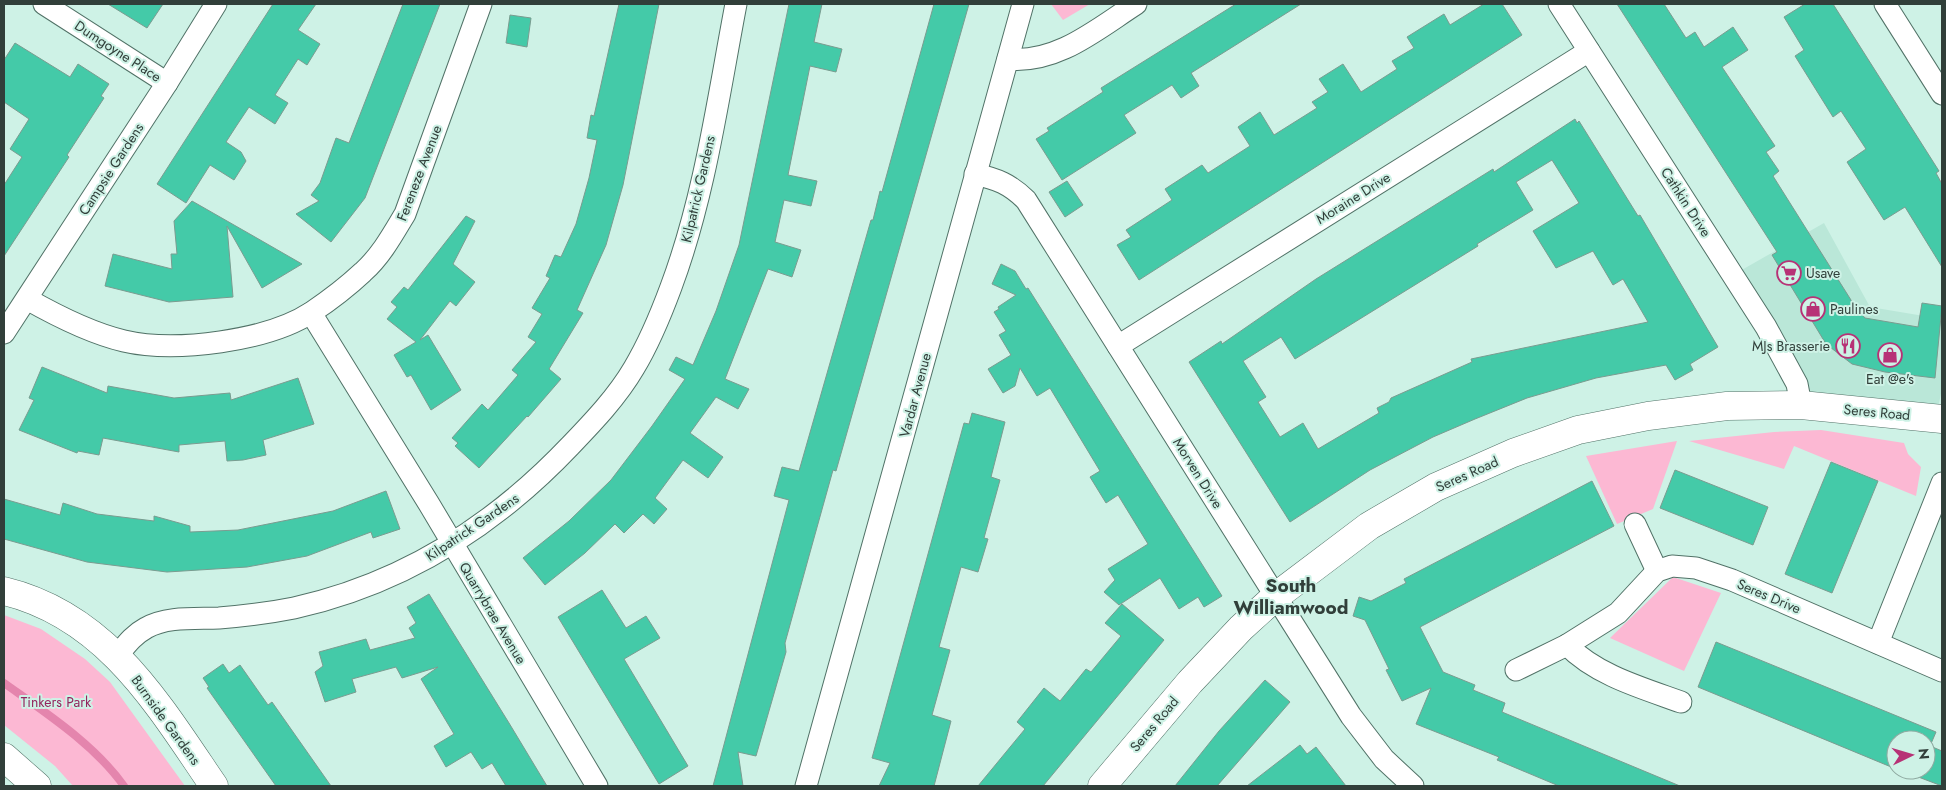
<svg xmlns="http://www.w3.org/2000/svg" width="1946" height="790" font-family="Jost,sans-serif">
<rect width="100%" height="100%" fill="#cef2e6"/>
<!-- built -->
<polygon fill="#bae7d8" points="1824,223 1870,307 1942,319 1942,389 1936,417 1801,405 1733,275"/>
<!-- green -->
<g fill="#fcb8d3">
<polygon points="1051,4 1090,4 1063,20"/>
<polygon points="1821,430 1904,443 1908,454 1921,467 1916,496 1794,446 1784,469 1689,441 1774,432"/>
<polygon points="1677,441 1653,509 1617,524 1586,456"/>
<polygon points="1673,577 1721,593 1684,671 1610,638"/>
<polygon points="4,615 41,629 85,659 110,682 185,786 73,786 55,766 4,725"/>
</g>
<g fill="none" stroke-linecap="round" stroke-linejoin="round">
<!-- stream -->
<path stroke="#e485ad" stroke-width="8" d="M 4,683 C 46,713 94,744 124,786"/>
</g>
<!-- building -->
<g fill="#44caa8" stroke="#7a9c90" fill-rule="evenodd">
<polygon points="108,4 163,4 147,28"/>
<polygon points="273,4 316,4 298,30 320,44 307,65 298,59 275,95 288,103 275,124 249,107 237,125 226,142 241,152 246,161 234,180 210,165 186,203 157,184"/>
<polygon points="403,4 440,4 365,198 331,242 296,214 319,201 311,195 320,183 336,138 349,143"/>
<polygon points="619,4 659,4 623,185 606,245 577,310 583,313 549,369 561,379 528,417 527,416 479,468 455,446 458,443 452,438 482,404 488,410 518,375 512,370 536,342 528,337 542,314 532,308 550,278 546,276 555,255 561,257 576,224 589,178 597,140 587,138 591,115 594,116"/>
<polygon points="789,4 822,4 814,42 842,49 836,72 810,66 788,175 817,181 811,206 784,200 775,242 801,250 792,277 768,269 725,379 749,389 738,409 716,397 690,433 723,457 708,478 683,460 655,498 667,509 654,524 643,514 624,533 615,524 585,553 545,585 523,558 569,521 611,480 652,426 685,379 669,370 676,357 693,365 716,311 739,245"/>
<polygon points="934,4 969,4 836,471 833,470 809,556 785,643 786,652 756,756 738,752 743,786 713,786 789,500 774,496 782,467 799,471 871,220 873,220 880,191 882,192"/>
<polygon points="1236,4 1301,4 1191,73 1199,86 1181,98 1172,85 1124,115 1136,133 1062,180 1036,139 1049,131 1047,128 1103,92 1101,88"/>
<polygon points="1484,4 1502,4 1522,35 1139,280 1117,245 1131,237 1126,230 1172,200 1165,189 1202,165 1208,173 1250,146 1238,127 1260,112 1274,135 1317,108 1312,102 1328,92 1319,79 1343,64 1361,92 1397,69 1392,61 1414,48 1407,37 1444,14 1450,25"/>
<polygon points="1617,4 1664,4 1686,38 1695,32 1704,47 1733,27 1748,50 1722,67 1775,146 1766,152 1779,171 1773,176 1856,308 1865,318 1918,327 1922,303 1942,306 1935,378 1885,372 1852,364 1826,344 1772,255 1777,252"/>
<polygon points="1805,4 1833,4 1939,171 1936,173 1942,184 1942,267 1905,207 1884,220 1847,162 1866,149 1841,111 1833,117 1795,56 1804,50 1784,17"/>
<polygon points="510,15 531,18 527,47 506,43"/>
<polygon points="15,43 70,77 78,64 109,84 101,96 104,98 67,155 69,157 4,256 4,185 22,157 10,149 29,119 4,102 4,60"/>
<path d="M 1575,119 L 1577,123 L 1579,121 L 1638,216 L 1640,215 L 1718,347 L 1690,364 L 1693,370 L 1675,380 L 1666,365 L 1596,378 L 1527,398 L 1475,419 L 1433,437 L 1370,470 L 1290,522 L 1189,362 L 1221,341 L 1222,344 L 1316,279 L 1493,169 L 1494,172 ZM 1552,160 L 1579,203 L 1533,231 L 1556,268 L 1593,251 L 1613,285 L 1623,279 L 1648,322 L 1471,359 L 1472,362 L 1391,398 L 1389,402 L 1377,408 L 1379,413 L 1318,449 L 1303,423 L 1280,437 L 1258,402 L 1266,397 L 1243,361 L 1281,337 L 1295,359 L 1478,246 L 1477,244 L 1533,210 L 1516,182 Z"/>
<polygon points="1067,181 1083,205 1065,217 1049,192"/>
<polygon points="192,201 255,237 302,264 262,288 227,226 233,297 169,302 105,286 113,254 172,269 171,254 177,254 174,221"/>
<polygon points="466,216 475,221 453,264 475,282 456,306 450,301 420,340 428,335 461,390 431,410 411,375 407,377 394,355 416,342 387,319 397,307 391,302 404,287 408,290"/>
<polygon points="1001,264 1015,271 1026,289 1028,288 1222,596 1204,607 1198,597 1179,609 1160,578 1119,605 1104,592 1115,580 1108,569 1148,544 1118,495 1106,503 1090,477 1100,471 1050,388 1037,396 1020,368 1015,386 1003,393 988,369 1011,355 999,335 1006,331 994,312 999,309 998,307 1016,295 992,284"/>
<polygon points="42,367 107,393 108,386 174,398 230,393 231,400 298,378 314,424 263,440 266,455 243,460 227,461 225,441 179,445 179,452 103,438 99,455 78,451 77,453 19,430 34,400 29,398"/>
<polygon points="972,413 1005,422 991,477 1000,480 984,538 988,539 978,572 961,567 939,647 950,650 932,715 951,721 934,786 879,786 890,763 872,758 964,423 969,424"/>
<polygon points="1831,462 1878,481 1832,593 1785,574"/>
<polygon points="1675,470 1768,507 1753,545 1660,508"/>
<polygon points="1592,481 1614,526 1420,627 1443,672 1475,685 1473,690 1505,703 1502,712 1680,786 1559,786 1497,760 1499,757 1416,724 1431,688 1402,701 1386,670 1389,669 1365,620 1353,616 1359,597 1371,601 1406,583 1404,579"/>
<polygon points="386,491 400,529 373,538 371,532 307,556 247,567 167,572 87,562 4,539 4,499 60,515 63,503 97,514 154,521 154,516 190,526 190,532 238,530 333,511"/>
<polygon points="602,590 626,628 646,616 660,638 624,659 688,766 659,784 558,617"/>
<polygon points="429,594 509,723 547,786 506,786 492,763 482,769 471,752 446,767 434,746 454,734 421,679 438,667 402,678 396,667 352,679 356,692 325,702 315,672 323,666 319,652 366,639 370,650 415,638 409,628 416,623 407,607"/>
<polygon points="1122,604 1164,640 1043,786 978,786 1025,729 1017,722 1044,688 1060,701 1086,669 1091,672 1121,636 1105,623"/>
<polygon points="1716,642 1936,732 1930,746 1942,751 1942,786 1900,770 1926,770 1926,740 1896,740 1896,769 1698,687"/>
<polygon points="223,664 229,673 240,665 268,705 272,702 331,786 276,786 207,688 209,687 203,678"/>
<polygon points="1265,680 1290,702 1217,786 1175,786 1219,731"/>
<polygon points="1300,745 1307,754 1316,747 1346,786 1247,786"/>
</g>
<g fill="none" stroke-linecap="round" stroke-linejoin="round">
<!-- street casing -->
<g stroke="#517267" stroke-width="23">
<g id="street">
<polyline points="44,4 167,83"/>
<polyline points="1559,4 1766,327 1797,384 1801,405"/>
<polyline points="1885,4 1942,94"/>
<path d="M 1008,59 C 1057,64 1097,29 1136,4"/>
<path d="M 975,174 C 997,179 1010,184 1026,200 L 1351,716 L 1384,759 L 1413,786"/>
<path d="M 27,299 C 57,316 90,333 124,341 C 175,353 268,341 312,312 C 330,300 348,286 363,272 C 381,256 393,234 405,214 L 481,4"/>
<polyline points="311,313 429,504 597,786"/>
<polyline points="4,333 167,83 216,4"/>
<polyline points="1118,346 1589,51"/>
<polyline points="1635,524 1657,571"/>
<polyline points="1878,643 1942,483"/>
<path d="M 1567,645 C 1596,675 1642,688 1681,702"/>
<path d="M 117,656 C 126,645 133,635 146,628 C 167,616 196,619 219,618 C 244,616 269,613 294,608 C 402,584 494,526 570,446 C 593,422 617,397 634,368 C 649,343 661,314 671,287 C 705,196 718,98 736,4"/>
<polyline points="1516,670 1567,645 1618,613 1657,571 1672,566 1696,568 1732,580 1942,671"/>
<polyline points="806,786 1023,4"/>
</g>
</g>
<!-- secondary casing -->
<g stroke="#517267" stroke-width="29">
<g id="secondary">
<path d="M 4,591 C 107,616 158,704 214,786"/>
<polyline points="4,757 37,786"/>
<polyline points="1102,786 1190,682 1241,628 1275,597 1369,526 1436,487 1513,453 1578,430 1648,416 1727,406 1801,405 1942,419"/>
</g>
</g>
<!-- street -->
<use href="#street" stroke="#fff" stroke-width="21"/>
<!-- secondary -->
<use href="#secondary" stroke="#fff" stroke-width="28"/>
</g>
<!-- icons -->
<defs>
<g id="supermarket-ring" transform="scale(1.25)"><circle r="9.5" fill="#cef2e6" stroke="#b73276" stroke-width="1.5"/><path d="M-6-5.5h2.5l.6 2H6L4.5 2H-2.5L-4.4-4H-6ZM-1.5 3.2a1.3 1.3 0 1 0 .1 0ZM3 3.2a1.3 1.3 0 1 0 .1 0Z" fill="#b73276"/></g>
<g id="shop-ring" transform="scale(1.25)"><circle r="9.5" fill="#cef2e6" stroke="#b73276" stroke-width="1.5"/><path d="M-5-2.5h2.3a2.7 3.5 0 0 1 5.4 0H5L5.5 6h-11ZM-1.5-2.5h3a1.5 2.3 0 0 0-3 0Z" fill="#b73276"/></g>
<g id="restaurant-ring" transform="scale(1.25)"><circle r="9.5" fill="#cef2e6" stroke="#b73276" stroke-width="1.5"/><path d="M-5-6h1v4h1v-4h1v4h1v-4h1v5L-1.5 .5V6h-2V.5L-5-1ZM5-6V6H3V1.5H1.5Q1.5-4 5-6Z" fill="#b73276"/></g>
</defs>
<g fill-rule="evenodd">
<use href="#supermarket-ring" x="1789" y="273"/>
<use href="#shop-ring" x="1813" y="309"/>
<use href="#restaurant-ring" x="1848" y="346"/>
<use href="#shop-ring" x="1890" y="355"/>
</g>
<g text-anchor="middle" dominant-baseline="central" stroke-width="4" stroke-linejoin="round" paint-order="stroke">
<!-- street labels -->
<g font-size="14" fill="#313f3a" stroke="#cef2e6">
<text transform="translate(118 51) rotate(33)">Dumgoyne Place</text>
<text transform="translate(111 169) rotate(-57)">Campsie Gardens</text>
<text transform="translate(419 173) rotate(-69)">Fereneze Avenue</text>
<text transform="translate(698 189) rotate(-77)">Kilpatrick Gardens</text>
<text transform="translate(1353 198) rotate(-32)">Moraine Drive</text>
<text transform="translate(1686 202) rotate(57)">Cathkin Drive</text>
<text transform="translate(915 395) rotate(-75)">Vardar Avenue</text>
<text transform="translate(1877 412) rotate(5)">Seres Road</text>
<text transform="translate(1198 473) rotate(58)">Morven Drive</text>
<text transform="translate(1467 474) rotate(-24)">Seres Road</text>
<text transform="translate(472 527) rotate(-34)">Kilpatrick Gardens</text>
<text transform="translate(1769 596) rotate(23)">Seres Drive</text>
<text transform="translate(493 613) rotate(59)">Quarrybrae Avenue</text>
<text transform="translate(166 720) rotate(54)">Burnside Gardens</text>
<text transform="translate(1154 724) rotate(-50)">Seres Road</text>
</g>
<!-- poi labels -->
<g font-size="14" fill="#313f3a" stroke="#cef2e6" text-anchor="start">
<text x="1806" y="273">Usave</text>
<text x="1830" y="309">Paulines</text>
<text x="1830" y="346" text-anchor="end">MJs Brasserie</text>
<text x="1890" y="379" text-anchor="middle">Eat @e's</text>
</g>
<!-- park labels -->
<g font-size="14" fill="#94255e" stroke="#cef2e6">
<text x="56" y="702">Tinkers Park</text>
</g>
<!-- district labels -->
<g font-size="19" font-weight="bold" fill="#313f3a" stroke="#cef2e6">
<text x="1291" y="585">South<tspan x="1291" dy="22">Williamwood</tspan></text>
</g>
</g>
<!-- border -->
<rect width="1946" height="790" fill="none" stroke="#313f3a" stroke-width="10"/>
<!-- north arrow -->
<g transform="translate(1911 755) rotate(85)"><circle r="24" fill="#cef2e6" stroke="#8faaa1"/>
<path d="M0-4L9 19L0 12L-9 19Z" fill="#b73276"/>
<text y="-8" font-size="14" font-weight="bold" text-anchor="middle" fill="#313f3a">N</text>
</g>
</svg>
